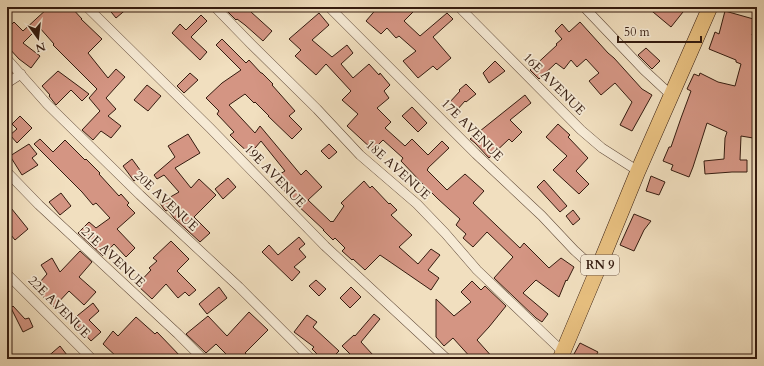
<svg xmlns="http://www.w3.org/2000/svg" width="764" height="366" font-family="Cardo,serif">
<rect width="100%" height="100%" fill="#f1dfbf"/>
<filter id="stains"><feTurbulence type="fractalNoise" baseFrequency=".005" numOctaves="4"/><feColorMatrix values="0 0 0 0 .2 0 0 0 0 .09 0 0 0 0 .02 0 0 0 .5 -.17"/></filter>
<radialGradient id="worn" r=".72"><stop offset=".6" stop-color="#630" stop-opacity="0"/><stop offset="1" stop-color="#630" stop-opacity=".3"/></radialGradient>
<!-- building -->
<g fill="#d49583" stroke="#341b0f">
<polygon points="49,7 71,7 82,19 81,19 102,39 88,53 108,78 116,69 125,77 106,98 116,109 108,116 121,126 111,138 101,131 93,140 82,130 100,111 89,98 97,89 53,45 54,44 39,27 23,43 40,56 31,68 19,59 7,46 7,29 14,22 23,31"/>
<polygon points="107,7 129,7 116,18"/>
<polygon points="223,7 256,7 251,12 272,31 263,41 245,25 237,19 236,20"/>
<polygon points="378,7 407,7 413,12 404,21 420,36 447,13 453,19 433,37 451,58 437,70 433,66 418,78 403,61 416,51 399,36 396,38 387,28 381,34 366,21"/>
<polygon points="647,7 687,7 671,27"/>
<polygon points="725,11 757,20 752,35 757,36 757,128 754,128 753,138 741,136 740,160 747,160 747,172 732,172 705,174 704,161 724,159 725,138 727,132 707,123 693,167 689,177 671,170 673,165 663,161 669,147 671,147 681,118 691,91 687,89 694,74 699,76 700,73 718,82 735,86 741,64 736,62 736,60 709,49 715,32 719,34"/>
<polygon points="319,13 329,25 312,40 332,57 347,45 353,53 341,64 353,78 369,64 379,75 380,73 390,85 384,91 389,98 377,108 391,122 385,128 405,146 412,139 428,155 442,141 449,148 428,168 428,169 427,170 447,190 465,174 484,191 473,203 520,248 524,243 549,268 561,258 574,267 567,281 566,280 559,297 536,280 523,293 548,314 542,322 536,318 494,278 513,257 487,232 473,247 463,238 466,234 456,225 460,219 438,199 420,181 401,161 403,158 383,140 373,150 347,126 358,114 342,100 351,91 326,64 316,75 295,56 301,50 289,39"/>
<polygon points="201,15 207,21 191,37 207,52 200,60 172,33 180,24 186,30"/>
<polygon points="580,22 608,53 614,58 642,89 652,95 632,131 620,125 632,102 615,83 601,95 589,81 599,73 586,59 577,67 571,60 564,69 556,63 539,79 530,70 557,45 556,44 562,39 555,31 562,24 569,32"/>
<polygon points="222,39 246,63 249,60 261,73 262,73 273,84 272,85 295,111 289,116 302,129 292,139 268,116 269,116 255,102 254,103 245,94 229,105 255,133 260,126 301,175 306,170 322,187 308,200 331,222 332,221 333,222 344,206 341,203 364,181 370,188 372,186 389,204 390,203 397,210 391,215 412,235 399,247 418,264 431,249 440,255 428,270 439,278 431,290 380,255 365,270 353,259 352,260 342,251 345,248 335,238 333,240 323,230 324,230 295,203 282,188 288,183 280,174 285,171 261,141 250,154 239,144 230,135 234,132 217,114 219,111 206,98 222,83 241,70 216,45"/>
<polygon points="646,48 660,61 652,69 638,55"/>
<polygon points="495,61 505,71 489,83 483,73"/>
<polygon points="58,71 77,85 89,94 82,101 71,90 56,105 49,96 50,95 42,86"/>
<polygon points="190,73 198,80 184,93 177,86"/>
<polygon points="466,84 476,94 466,102 465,101 457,110 449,103 460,91 459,90"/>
<polygon points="147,85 161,96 148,111 134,100"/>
<polygon points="525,95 531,103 510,120 522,132 512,142 509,139 489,158 475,143 470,139"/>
<polygon points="412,107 427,123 418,132 402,116"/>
<polygon points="20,116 32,128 17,143 10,135 17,129 12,124"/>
<polygon points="558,124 570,135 568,137 588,158 576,171 589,184 579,194 553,170 567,156 546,137"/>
<polygon points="188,134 200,153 175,168 191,188 199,179 216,195 194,217 210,233 200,242 174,218 168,210 166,211 164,209 160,203 179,192 164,175 157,179 154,175 175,157 168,146"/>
<polygon points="40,139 53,152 65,140 85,160 86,159 100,173 99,174 119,196 121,194 129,203 127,205 135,213 117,229 135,248 126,257 114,244 103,256 78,233 89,222 96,228 110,218 96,203 93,205 82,192 34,144"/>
<polygon points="29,144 37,154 32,158 38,165 22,175 10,156"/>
<polygon points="329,144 337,152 329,159 321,151"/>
<polygon points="132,159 143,174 134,181 123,166"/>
<polygon points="651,176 665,182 659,195 646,191"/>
<polygon points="228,178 236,187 223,199 215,189"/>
<polygon points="544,180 567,206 560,212 537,187"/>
<polygon points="61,193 71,206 60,215 49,202"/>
<polygon points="7,203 28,229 15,240 7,230"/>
<polygon points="573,210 580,219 573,225 566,216"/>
<polygon points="634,214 651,221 644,230 634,251 620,245"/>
<polygon points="299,237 305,244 299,249 306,257 294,267 300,272 292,281 262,252 269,245 278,255"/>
<polygon points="171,241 189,259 177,271 196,290 189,296 185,292 178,298 166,284 152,299 137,285 151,270 149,268 157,261 153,258"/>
<polygon points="80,251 92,262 79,277 96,292 84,305 69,291 54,307 35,289 41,282 40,282 47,274 41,265 52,258 60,272"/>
<polygon points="316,280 326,289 319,296 309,286"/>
<polygon points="472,281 481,290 485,286 506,306 489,327 477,340 494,359 472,359 453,338 444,346 436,337 436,299 454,316 471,302 461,292"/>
<polygon points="219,287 227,298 207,314 199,304"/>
<polygon points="351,287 361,297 350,308 340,298"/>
<polygon points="93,303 99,311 89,320 101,332 91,341 72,320"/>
<polygon points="13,306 25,319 29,318 33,327 23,332 11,308"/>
<polygon points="249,312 268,330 245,353 252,359 231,359 216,344 206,353 186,334 208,316 227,336"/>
<polygon points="374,314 380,319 361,342 373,355 369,359 355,359 342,346 354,335 355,336"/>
<polygon points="307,315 317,322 313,327 339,351 331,359 322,359 312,349 314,347 294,332"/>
<polygon points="136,317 155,334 157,332 183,359 119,359 103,344 113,331 118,336"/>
<polygon points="580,343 598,352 594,359 583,359 574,354"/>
<polygon points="60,346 67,355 62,359 45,359"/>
</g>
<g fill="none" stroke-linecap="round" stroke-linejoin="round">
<!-- street casing -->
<g stroke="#634c3b" stroke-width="10">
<g id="street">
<polyline points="87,7 210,128 325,246 447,359"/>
<polyline points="215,7 251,44 317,109 360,155 417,204 445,233 477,270 563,352"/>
<polyline points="329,7 476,154 542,216 574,250 597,271"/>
<polyline points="459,7 581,130 602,148 638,171"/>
<polyline points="584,7 644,70 672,96"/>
<polyline points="7,59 47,104 140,195 239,287 311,359"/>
<polyline points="7,83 21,74"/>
<polyline points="7,172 39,205 178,334 203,359"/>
<polyline points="7,274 92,359"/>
</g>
</g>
<!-- primary casing -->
<g stroke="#341b0f" stroke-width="16">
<polyline id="primary" points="560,359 597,271 638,171 710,7"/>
</g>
<!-- street -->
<use href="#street" stroke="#f6ead5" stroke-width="9"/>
<!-- primary -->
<use href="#primary" stroke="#e8c080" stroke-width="15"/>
</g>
<g text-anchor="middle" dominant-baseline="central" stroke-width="3.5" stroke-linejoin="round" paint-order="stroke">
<!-- shield labels -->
<rect fill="#f6ead5" stroke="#6e594a" stroke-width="1" x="581" y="255" width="38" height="20" rx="3"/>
<g font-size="12" font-weight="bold" fill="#341b0f">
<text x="600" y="265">RN 9</text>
</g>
<!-- street labels -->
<g font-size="13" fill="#341b0f" stroke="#f6ead5">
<text transform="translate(554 84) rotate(45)">16E AVENUE</text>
<text transform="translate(472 130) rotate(45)">17E AVENUE</text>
<text transform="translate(398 170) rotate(42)">18E AVENUE</text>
<text transform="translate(275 176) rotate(46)">19E AVENUE</text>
<text transform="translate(166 201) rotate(43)">20E AVENUE</text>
<text transform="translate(113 257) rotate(43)">21E AVENUE</text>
<text transform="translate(59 307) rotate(45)">22E AVENUE</text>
</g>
</g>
<!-- margin -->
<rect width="764" height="366" fill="none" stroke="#f1dfbf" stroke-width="24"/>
<rect x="8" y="8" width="748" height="350" fill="none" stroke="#341b0f" stroke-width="2"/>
<rect x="12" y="12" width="740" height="342" fill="none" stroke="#341b0f"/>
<!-- north arrow -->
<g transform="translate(38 38) rotate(165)" stroke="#f6ead5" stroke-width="3" paint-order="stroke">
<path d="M0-3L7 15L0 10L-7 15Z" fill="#341b0f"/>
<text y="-6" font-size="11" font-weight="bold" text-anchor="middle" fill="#341b0f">N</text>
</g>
<!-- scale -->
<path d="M618 36v6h83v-6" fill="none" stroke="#341b0f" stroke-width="2"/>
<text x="624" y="36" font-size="12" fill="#341b0f" stroke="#f6ead5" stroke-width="3" paint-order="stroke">50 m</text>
<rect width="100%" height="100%" filter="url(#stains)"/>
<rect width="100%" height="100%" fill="url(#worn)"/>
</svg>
